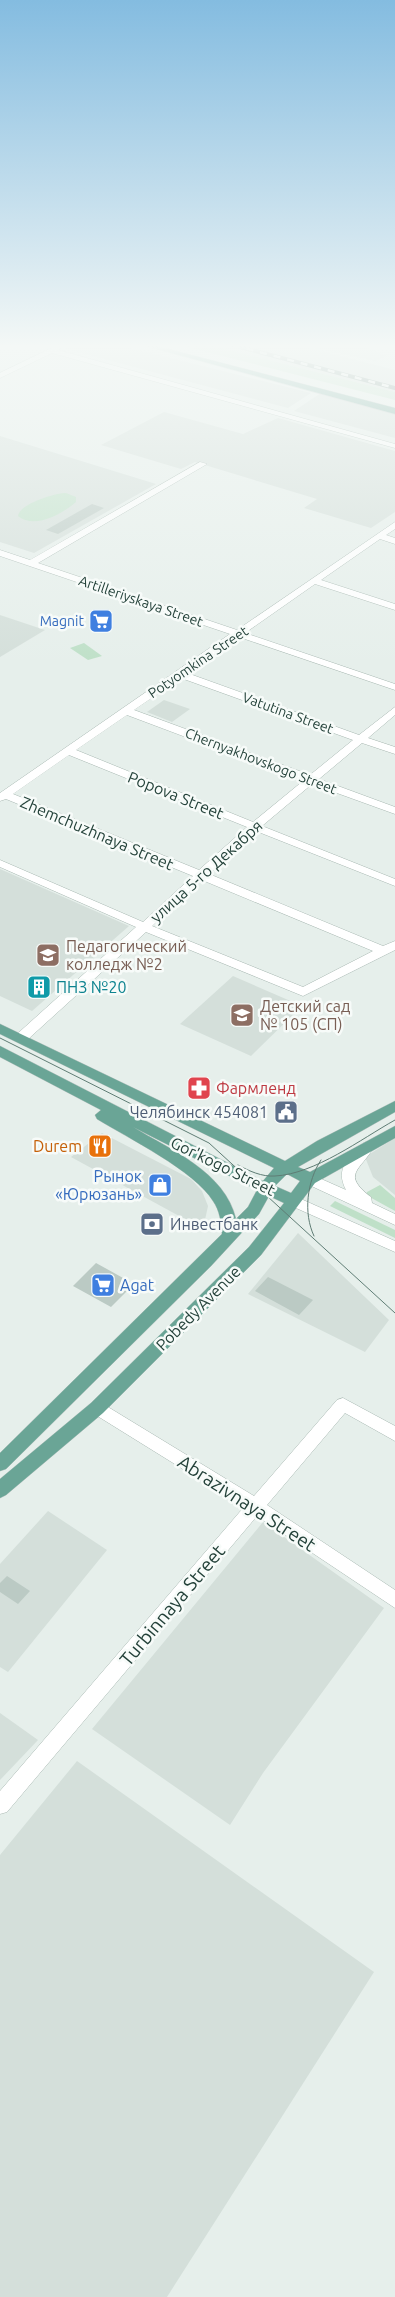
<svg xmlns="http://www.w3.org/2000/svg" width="395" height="2297" font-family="Ubuntu,sans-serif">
<rect width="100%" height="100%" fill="#e6efeb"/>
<!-- built -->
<g fill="#d4dfda">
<polygon points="69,345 118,345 311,393 288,408 63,348"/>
<polygon points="210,345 298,345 395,370 395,392"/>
<polygon points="302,345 359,345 387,356 375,361"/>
<polygon points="321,393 395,413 395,438 294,411"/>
<polygon points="164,412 243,434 278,418 395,451 395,512 371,528 304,508 317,499 195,462 181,469 101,445"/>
<polygon points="0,436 156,484 34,553 0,542"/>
<polygon points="0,615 45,630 0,657"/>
<polygon points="164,700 190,709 172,722 147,712"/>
<polygon points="0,869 129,926 32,1011 0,996"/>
<polygon points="233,976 302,1006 251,1056 180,1024"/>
<polygon points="102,1133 191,1179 202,1191 208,1206 203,1229 71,1157"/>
<polygon points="395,1138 395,1195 373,1177 365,1157"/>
<polygon points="298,1233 389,1320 365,1352 248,1294"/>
<polygon points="48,1511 107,1550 8,1672 0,1667 0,1564"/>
<polygon points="263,1522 384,1608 263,1773 230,1825 92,1729"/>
<polygon points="0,1713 38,1740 0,1780"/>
<polygon points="77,1761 374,1972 167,2297 0,2297 0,1855"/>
</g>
<!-- green -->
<g fill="#bfe0c8">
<polygon points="179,345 210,345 395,392 395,400"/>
<path d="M 66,493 L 76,497 L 76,502 C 63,513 35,530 18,516 C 19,504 55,493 66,493 Z"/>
<polygon points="84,643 102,656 88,660 70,648"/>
<polygon points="380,1185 395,1198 395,1211 366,1195 367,1192"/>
<polygon points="335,1201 395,1230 395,1238 330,1206"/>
</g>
<!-- building -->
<g fill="#bbcac4">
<polygon points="92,504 104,508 58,534 46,530"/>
<polygon points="96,1263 134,1284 111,1307 73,1286"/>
<polygon points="268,1277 313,1300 299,1315 255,1291"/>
<polygon points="7,1576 30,1591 18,1604 0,1592 0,1583"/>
</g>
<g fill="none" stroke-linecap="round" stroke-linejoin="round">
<!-- minor casing -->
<g stroke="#a8b8b2" stroke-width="1">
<g id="minor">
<polygon points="58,345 65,346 58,350 395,444 395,448 52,353 0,378 0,373"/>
<path d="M 200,462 L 207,464 L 38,563 L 237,630 L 395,522 L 395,529 L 386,535 L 395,538 L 395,544 L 380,539 L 321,580 L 395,604 L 395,610 L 315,584 L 245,633 L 395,684 L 395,690 L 239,637 L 187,673 L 359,735 L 395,707 L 395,715 L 368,738 L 395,747 L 395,754 L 362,743 L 319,779 L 395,807 L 395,814 L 312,784 L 262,826 L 395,879 L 395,886 L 256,831 L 209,874 L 383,946 L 395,941 L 395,950 L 303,996 L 146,932 L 26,1041 L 16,1041 L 15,1038 L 16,1035 L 136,927 L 0,867 L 0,860 L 143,922 L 193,876 L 6,799 L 0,801 L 0,793 L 230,634 L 0,556 L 0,550 L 30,560 ZM 181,678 L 353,740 L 310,775 L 134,710 ZM 127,715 L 303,781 L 253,822 L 76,750 ZM 69,755 L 247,827 L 199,870 L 13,794 ZM 202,880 L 373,951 L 303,987 L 152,926 Z"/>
<path d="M 367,1142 L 374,1147 C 360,1171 341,1174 371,1197 L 372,1203 L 395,1214 L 395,1225 L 305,1183 L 303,1179 L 310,1174 L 346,1190 C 335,1168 348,1160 362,1144 Z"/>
<polygon points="292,1195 395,1241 395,1252 287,1204 285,1200 287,1196"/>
<polygon points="343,1398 395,1426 395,1441 345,1413 267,1505 395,1590 395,1608 257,1516 7,1812 0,1814 0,1791 244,1507 91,1412 89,1408 91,1404 97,1402 103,1404 254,1496 337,1400"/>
</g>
</g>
<!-- major casing -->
<g stroke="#c2cac8" stroke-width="1">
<g id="major">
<polygon points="142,345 153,345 395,408 395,414"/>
<path d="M 0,1024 L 285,1161 L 317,1141 L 395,1101 L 395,1112 L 298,1167 L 310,1172 L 395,1126 L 395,1138 L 315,1183 L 261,1255 L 103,1413 L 6,1495 L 0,1498 L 0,1479 L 91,1403 L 249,1247 L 284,1203 L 269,1196 L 259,1214 L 211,1266 L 6,1469 L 0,1471 L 0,1453 L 222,1234 C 221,1222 220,1211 213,1201 C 195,1171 128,1138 97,1119 L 95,1115 L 101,1110 L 0,1057 L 0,1046 L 263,1181 L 274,1168 L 0,1034 ZM 133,1127 L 257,1190 L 248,1207 L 236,1219 C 225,1172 171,1150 133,1127 ZM 287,1174 L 300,1181 L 291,1193 L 275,1186 Z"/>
</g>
</g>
<!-- minor -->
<use href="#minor" fill="#fff" fill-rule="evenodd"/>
<!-- major -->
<use href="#major" fill="#6aa596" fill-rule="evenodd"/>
<!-- tram -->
<g stroke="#5f7d75" stroke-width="1">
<polyline points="0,1038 209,1143 395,1313"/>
<path d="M 238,1165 C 249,1171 262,1177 275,1176 C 315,1174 361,1139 395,1120"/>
<path d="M 314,1236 C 303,1213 307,1181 321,1160"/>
</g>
<!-- rail casing -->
<g stroke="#5f7d75" stroke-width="4">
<polyline id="rail" points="233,345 395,388"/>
</g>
<!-- rail -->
<use href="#rail" stroke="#f7fbf9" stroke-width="2.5" stroke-dasharray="7" stroke-linecap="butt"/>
</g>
<!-- sky -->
<linearGradient id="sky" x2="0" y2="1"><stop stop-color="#84bce0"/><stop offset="0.52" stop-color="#f4f8f6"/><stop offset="1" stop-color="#f4f8f6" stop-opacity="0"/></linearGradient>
<rect width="395" height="666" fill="url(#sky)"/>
<!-- icons -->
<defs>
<g id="supermarket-square" transform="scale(1.25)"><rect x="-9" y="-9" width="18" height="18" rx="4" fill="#3f7fe0" stroke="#f7fbf9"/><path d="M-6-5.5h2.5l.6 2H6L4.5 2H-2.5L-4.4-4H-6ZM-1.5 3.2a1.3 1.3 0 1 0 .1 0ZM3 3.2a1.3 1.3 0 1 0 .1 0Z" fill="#fff"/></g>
<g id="university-square" transform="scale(1.25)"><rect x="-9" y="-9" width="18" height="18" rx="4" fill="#8d6e63" stroke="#f7fbf9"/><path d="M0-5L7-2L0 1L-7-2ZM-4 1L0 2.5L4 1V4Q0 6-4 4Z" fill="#fff"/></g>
<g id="building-square" transform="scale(1.25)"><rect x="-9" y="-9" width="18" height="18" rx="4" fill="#0f9aa8" stroke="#f7fbf9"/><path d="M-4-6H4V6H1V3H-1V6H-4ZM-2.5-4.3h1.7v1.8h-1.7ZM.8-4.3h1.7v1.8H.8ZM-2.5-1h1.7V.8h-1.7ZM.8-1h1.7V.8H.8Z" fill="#fff"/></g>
<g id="school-square" transform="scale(1.25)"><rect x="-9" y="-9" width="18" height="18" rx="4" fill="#8d6e63" stroke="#f7fbf9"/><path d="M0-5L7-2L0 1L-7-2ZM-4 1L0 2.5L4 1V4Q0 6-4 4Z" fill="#fff"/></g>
<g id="pharmacy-square" transform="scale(1.25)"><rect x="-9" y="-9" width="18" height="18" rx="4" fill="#e0444e" stroke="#f7fbf9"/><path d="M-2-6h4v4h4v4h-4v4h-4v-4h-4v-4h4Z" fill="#fff"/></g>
<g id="civic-square" transform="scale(1.25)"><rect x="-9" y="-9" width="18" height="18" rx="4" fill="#5c6f8a" stroke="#f7fbf9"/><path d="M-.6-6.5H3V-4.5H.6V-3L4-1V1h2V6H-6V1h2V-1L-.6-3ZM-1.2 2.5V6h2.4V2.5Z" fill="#fff"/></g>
<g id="restaurant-square" transform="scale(1.25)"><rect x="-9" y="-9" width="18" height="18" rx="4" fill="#e8710a" stroke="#f7fbf9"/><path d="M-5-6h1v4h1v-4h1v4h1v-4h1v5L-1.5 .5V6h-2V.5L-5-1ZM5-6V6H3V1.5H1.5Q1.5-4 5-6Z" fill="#fff"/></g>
<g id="shop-square" transform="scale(1.25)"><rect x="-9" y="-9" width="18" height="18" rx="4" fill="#3f7fe0" stroke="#f7fbf9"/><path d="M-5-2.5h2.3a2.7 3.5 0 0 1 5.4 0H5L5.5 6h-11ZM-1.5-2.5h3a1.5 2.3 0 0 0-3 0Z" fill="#fff"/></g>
<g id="bank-square" transform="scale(1.25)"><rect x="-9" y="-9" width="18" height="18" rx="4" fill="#5c6f8a" stroke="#f7fbf9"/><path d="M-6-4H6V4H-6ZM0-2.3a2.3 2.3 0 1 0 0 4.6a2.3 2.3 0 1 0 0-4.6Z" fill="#fff"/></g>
</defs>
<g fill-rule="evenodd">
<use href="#supermarket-square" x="101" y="621"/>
<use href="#university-square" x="48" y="955"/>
<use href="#building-square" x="39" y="987"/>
<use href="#school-square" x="242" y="1015"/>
<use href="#pharmacy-square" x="199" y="1088"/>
<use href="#civic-square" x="286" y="1112"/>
<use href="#restaurant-square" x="100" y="1146"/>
<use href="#shop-square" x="160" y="1185"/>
<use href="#bank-square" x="152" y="1224"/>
<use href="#supermarket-square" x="103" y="1285"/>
</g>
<g text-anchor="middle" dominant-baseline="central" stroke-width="5" stroke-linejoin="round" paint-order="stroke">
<!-- far-street labels -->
<g font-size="14" fill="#24423a" stroke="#f7fbf9">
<text transform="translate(141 601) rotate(19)">Artilleriyskaya Street</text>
<text transform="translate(198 662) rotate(-34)">Potyomkina Street</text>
<text transform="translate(288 713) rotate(20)">Vatutina Street</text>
<text transform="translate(261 761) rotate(21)">Chernyakhovskogo Street</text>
</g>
<!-- far-shop labels -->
<g font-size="14" fill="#366cbe" stroke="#f7fbf9" text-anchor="end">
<text x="84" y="621">Magnit</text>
</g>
<!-- street labels -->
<g font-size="16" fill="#24423a" stroke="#f7fbf9">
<text transform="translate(176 795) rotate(22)">Popova Street</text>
<text transform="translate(97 833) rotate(23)">Zhemchuzhnaya Street</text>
<text transform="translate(206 871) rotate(-42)">улица 5-го Декабря</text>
<text transform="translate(223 1166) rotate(26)">Gor'kogo Street</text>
<text transform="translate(198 1308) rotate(-45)">Pobedy Avenue</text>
</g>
<!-- education labels -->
<g font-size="16" fill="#785e54" stroke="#f7fbf9" text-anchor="start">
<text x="66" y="946">Педагогический<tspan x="66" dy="18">колледж №2</tspan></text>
<text x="260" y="1006">Детский сад<tspan x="260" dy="18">№ 105 (СП)</tspan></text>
</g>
<!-- culture labels -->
<g font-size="16" fill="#0d838f" stroke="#f7fbf9" text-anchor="start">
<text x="56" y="987">ПНЗ №20</text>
</g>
<!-- health labels -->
<g font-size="16" fill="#be3a42" stroke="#f7fbf9" text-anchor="start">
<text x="216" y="1088">Фармленд</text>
</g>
<!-- service labels -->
<g font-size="16" fill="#4e5e75" stroke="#f7fbf9" text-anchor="end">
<text x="268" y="1112">Челябинск 454081</text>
<text x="170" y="1224" text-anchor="start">Инвестбанк</text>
</g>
<!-- food labels -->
<g font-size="16" fill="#c56008" stroke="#f7fbf9" text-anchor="end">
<text x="82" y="1146">Durem</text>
</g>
<!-- shop labels -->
<g font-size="16" fill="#366cbe" stroke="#f7fbf9" text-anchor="end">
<text x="142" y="1176">Рынок<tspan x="142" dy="18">«Юрюзань»</tspan></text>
<text x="120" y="1285" text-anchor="start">Agat</text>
</g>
<!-- near-street labels -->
<g font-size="19" fill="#24423a" stroke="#f7fbf9">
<text transform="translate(247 1503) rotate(33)">Abrazivnaya Street</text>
<text transform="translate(172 1605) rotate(-50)">Turbinnaya Street</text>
</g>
</g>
</svg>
